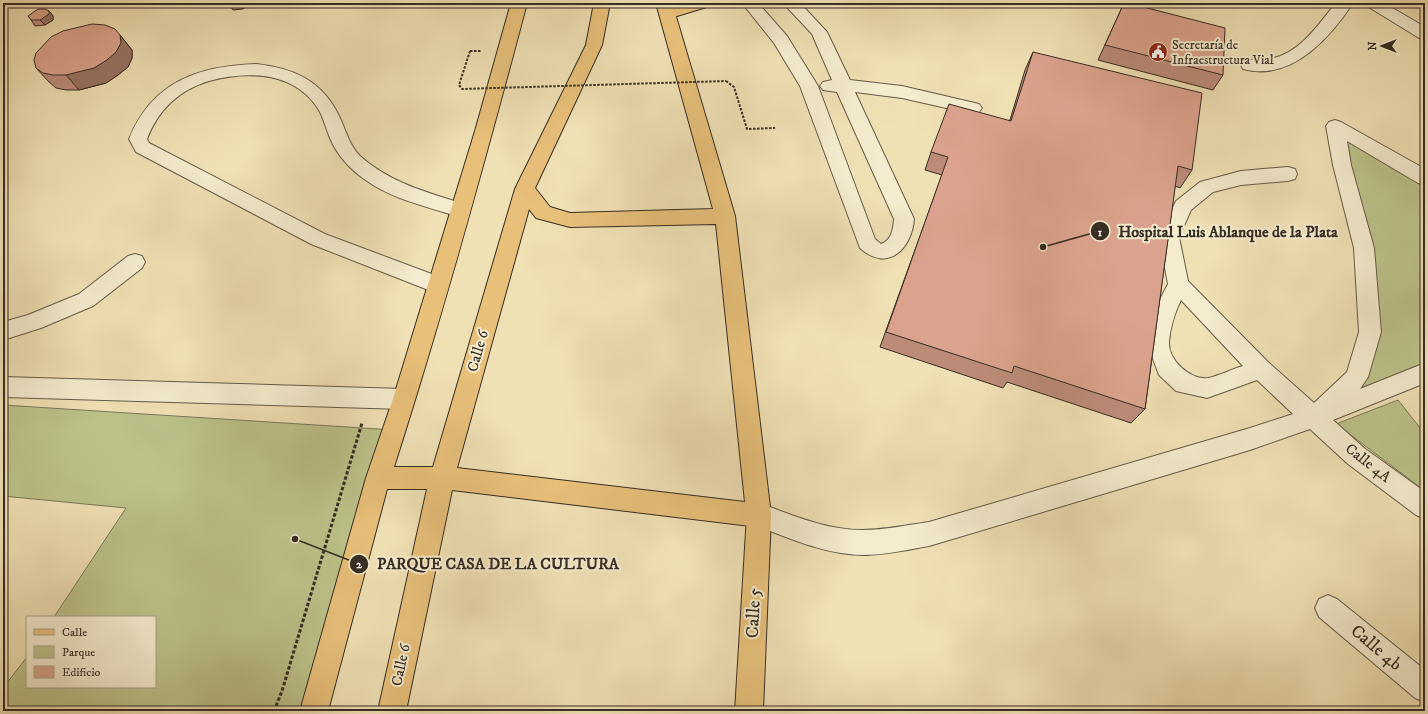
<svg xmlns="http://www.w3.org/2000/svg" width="1428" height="714" font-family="'IM FELL DW Pica',serif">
<rect width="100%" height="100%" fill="#f0e1b5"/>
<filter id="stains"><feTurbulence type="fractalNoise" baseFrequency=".005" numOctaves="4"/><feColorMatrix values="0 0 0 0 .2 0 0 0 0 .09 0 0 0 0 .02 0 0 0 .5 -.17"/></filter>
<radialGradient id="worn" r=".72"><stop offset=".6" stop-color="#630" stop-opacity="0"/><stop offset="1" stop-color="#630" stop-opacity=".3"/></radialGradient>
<!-- green -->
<g fill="#bdc28b" stroke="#7a7857">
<polygon points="1335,126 1425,178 1425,378 1314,417 1357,377 1370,332"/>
<polygon points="1398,400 1425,434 1425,491 1336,424"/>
<polygon points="3,405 394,430 313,711 3,711 3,688 27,657 27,687 155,687 155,617 54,617 126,508 3,496"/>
</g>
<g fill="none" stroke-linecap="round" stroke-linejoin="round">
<!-- minor casing -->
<g stroke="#645a48" stroke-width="2">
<g id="minor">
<path d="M 742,3 L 758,3 L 787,36 L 818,86 L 875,239 L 881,244 C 892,240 893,229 894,219 L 837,92 L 823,90 L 820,86 L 823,82 L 832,80 L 812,34 L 783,3 L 800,3 L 827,32 L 850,80 L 902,86 L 979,104 L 982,108 L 979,112 L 973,114 L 902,98 L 855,92 L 914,219 C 912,249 887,273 860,248 L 800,86 L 774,43 Z"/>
<path d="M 1336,3 L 1353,3 C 1329,39 1291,82 1243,69 L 1241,65 L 1243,61 C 1253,58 1264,61 1274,58 C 1302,51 1319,23 1336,3 Z"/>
<polygon points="1365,3 1384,3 1425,27 1425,39 1419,38 1367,6"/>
<path d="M 256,64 C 293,68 322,80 339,116 C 346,130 349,145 360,156 C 390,183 429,193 467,205 L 470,210 L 467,215 L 460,217 C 428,207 391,199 364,179 C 349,168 337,155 330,138 C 326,129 324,120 320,112 C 297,72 249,70 209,81 C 179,90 158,110 147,139 L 149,143 L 325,234 L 445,279 L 448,285 L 445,291 L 438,293 L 431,291 L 311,244 L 136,152 L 129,139 C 152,82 198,66 256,64 Z"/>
<path d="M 1335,120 L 1341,122 L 1425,169 L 1425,185 L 1418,183 L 1347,141 L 1351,165 L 1374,248 L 1381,332 L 1368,377 L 1360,389 L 1425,363 L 1425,383 L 1333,420 L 1364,448 L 1425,492 L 1425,519 L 1416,515 L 1348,464 L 1310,429 L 1250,450 L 929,546 C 907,550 885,555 862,555 C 823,554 786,537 750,523 L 747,515 L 750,507 L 759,503 C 792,515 826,530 862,530 C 885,530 907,525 929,522 L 1250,428 L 1293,414 L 1257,380 L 1207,398 L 1176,391 L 1159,375 L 1147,343 L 1155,309 L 1168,284 L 1159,237 L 1176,201 L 1200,182 L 1241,171 L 1288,167 L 1295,169 L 1297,174 L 1295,179 L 1288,181 L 1241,185 L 1213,192 L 1191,210 L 1179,237 L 1188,281 L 1268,362 L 1314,403 L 1347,372 L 1359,332 L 1354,248 L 1333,165 L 1326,126 L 1329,122 ZM 1181,300 L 1243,366 C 1232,369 1219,376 1208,378 C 1190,380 1168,360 1169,342 C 1170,329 1175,312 1181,300 Z"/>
<polygon points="135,254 142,256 145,262 142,268 93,306 41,328 3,340 3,322 28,315 79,294 128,256"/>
<polygon points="3,377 404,389 412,392 415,399 412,406 404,409 3,397"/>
<polygon points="1328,595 1337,599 1425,670 1425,702 1415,698 1319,617 1315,608 1319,599"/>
</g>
</g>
<!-- major casing -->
<g stroke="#362d23" stroke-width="2">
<g id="major">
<polygon points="687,3 712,3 710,6 667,19 661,17 659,14 661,11"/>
<polygon points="759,503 768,507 771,515 763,711 735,711 747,515 750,507"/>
</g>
</g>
<!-- highway casing -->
<g stroke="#362d23" stroke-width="2">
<path id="highway" d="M 511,3 L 527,3 C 486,158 443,314 394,467 L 433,467 L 515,189 L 586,45 L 594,3 L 610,3 L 602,45 L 535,188 L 550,207 L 570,213 L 713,209 L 656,3 L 672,3 L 735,216 L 771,515 L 768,523 L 759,527 L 452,490 L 406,711 L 378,711 L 427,489 L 387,489 L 328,711 L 300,711 L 366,478 L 393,399 L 475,131 ZM 529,209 L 536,218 L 570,227 L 716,224 L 745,502 L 457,468 Z"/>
</g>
<!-- path-far1 -->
<g stroke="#362d23" stroke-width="2" stroke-dasharray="2.5 1.5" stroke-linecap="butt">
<polyline points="470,51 482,51"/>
<polyline points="726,81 734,87 747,129 775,128"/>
</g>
<!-- path -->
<polyline stroke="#362d23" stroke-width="3" stroke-dasharray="3.5 2" stroke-linecap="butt" points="274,711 282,691 362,423"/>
<!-- minor -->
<use href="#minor" fill="#f5eccf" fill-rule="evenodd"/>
<!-- major -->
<use href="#major" fill="#e8c07a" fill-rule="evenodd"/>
<!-- highway -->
<use href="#highway" fill="#e8c07a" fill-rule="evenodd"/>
<!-- path-bridge -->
<polyline stroke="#362d23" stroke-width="2" stroke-dasharray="2.5 1.5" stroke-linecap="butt" points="470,51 459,85 462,89 726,81"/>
</g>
<!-- wall -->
<g fill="#bc8c79" stroke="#362d23">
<polygon points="228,3 249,3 248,6 242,9 233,10"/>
<polygon points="1124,3 1223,75 1213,90 1098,60"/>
<polygon points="49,11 53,16 53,20 45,25 35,26 31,20"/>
<polygon points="120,35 132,50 132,58 128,67 118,75 106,83 79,90 66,90 56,88 49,82 36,68"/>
<polygon points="1033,52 1192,170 1180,188 1175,186 1145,409 1131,423 1007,382 1003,388 880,347 942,175 925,170 931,152 1010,120 1025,70"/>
</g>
<!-- shaded-wall -->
<g fill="#997263" stroke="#362d23">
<polygon points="241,3 249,3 248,6 242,9 239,4"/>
<polygon points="49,11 53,16 53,20 45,25 40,20"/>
<polygon points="120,35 132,50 132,58 128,67 118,75 106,83 79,90 66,75"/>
</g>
<!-- building -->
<g fill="#dba38d" stroke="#362d23">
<polygon points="229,3 241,3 239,4 230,4"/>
<polygon points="1124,3 1128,3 1225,28 1223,75 1105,45"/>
<polygon points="38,9 45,9 49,11 49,14 40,20 31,20 28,16"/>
<polygon points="92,24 105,25 115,29 120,35 121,43 116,52 107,60 94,68 66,75 53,75 43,73 36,68 34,60 36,53 51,37 63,31"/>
<polygon points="1033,52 1202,93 1192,170 1178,166 1145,409 1014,366 1012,373 886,332 948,157 931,152 949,104 1011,121"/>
</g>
<!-- icons -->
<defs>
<g id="civic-disc" transform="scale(1)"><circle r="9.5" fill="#8f2418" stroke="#f5eccf"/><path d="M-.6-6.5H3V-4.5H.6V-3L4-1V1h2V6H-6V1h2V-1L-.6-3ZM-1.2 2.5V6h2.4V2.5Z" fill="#fff"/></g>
</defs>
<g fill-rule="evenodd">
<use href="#civic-disc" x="1158" y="52"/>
</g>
<g text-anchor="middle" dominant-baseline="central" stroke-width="4" stroke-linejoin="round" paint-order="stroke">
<!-- far-poi labels -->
<g font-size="13" fill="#362d23" stroke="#f5eccf" text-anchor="start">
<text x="1172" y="45">Secretaría de<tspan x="1172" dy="15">Infraestructura Vial</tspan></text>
</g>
<!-- street labels -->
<g font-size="15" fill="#362d23" stroke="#f5eccf">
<text transform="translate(478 351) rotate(-74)">Calle 6</text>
<text transform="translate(1368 463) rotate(38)">Calle 4A</text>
<text transform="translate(401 665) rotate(-78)">Calle 6</text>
</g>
<!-- near-street labels -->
<g font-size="18" fill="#362d23" stroke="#f5eccf">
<text transform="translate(754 613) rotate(-87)">Calle 5</text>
<text transform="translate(1376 648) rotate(40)">Calle 4b</text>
</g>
</g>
<!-- callouts -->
<path fill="none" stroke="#362d23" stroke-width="1.5" d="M1043 247L1100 231M295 539L359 564"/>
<g fill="#362d23" stroke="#f5eccf" stroke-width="1.5">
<circle cx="1043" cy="247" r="4"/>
<circle cx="295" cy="539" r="4"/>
<circle cx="1100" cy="231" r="10"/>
<circle cx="359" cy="564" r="10"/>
</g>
<g font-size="12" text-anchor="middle" font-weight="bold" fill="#fff">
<text x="1100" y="236">1</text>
<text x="359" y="568">2</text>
</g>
<g font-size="16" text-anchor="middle" font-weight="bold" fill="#362d23" stroke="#f5eccf" stroke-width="4" stroke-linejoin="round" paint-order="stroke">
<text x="1228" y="237">Hospital Luis Ablanque de la Plata</text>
<text x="498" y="569">PARQUE CASA DE LA CULTURA</text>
</g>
<!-- margin -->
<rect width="1428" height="714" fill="none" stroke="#f0e1b5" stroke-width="16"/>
<rect x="4" y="4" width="1420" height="706" fill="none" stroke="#362d23" stroke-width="2"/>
<rect x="8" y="8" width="1412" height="698" fill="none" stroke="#362d23"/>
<!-- legend -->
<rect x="26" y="616" width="130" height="72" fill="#f5eccf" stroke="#a9a08a"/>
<rect x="34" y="629" width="20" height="6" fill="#e8c07a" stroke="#a9a08a"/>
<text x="62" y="636" font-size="12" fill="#362d23">Calle</text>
<rect x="34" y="646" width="20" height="12" fill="#bdc28b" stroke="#a9a08a"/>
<text x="62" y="656" font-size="12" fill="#362d23">Parque</text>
<rect x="34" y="666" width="20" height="12" fill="#dba38d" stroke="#a9a08a"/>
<text x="62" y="676" font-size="12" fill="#362d23">Edificio</text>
<!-- north arrow -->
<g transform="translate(1382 46) rotate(270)" stroke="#f5eccf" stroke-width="3" paint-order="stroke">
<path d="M0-3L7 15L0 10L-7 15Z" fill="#362d23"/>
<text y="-6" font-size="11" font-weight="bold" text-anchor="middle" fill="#362d23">N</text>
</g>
<rect width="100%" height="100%" filter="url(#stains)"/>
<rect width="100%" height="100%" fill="url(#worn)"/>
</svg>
